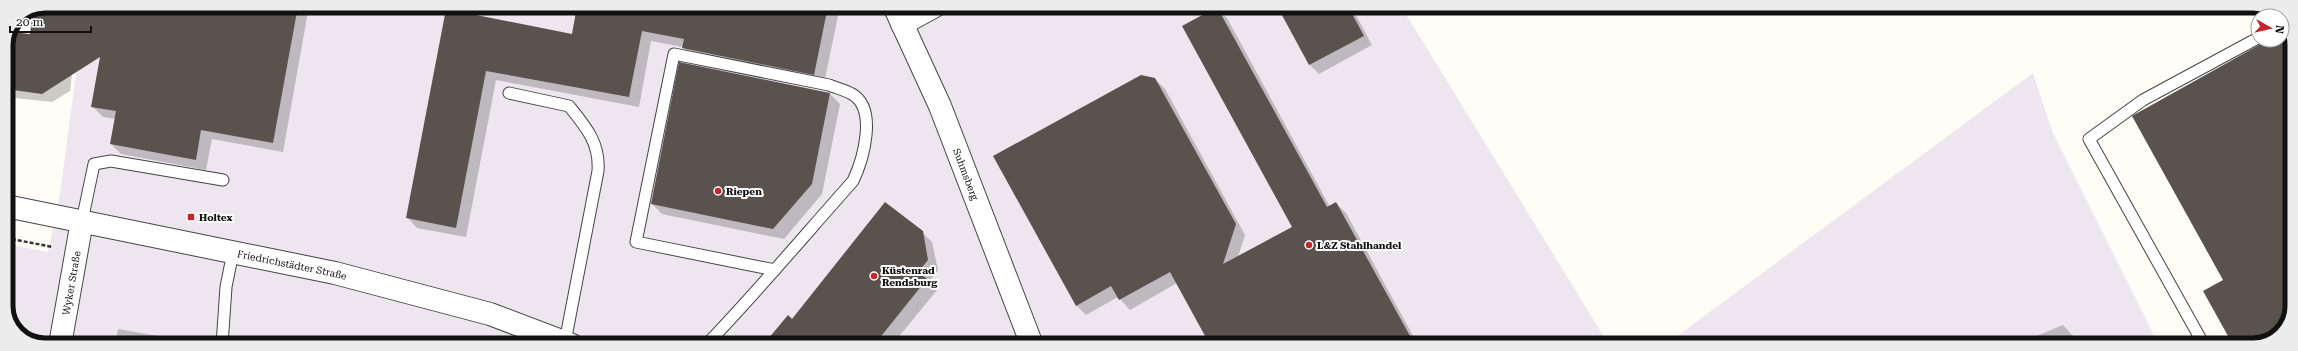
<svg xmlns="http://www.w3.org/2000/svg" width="2298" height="351" font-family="'Roboto Serif',serif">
<rect width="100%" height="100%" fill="#fffdf5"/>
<!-- industrial -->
<g fill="#eee6ef">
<polygon points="85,6 1401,6 1609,345 40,345 17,333 6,310 6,244 48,252 60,193"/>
<polygon points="2033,73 2053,133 2159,345 1665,345"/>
</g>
<!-- shadow -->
<g fill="#0003">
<polygon points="46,6 80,6 70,91 52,102 6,97 6,46 11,33 31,36 34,11"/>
<polygon points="111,6 309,6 283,152 212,139 206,170 121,154 111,144 116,119 103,117 92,106"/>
<polygon points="578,6 840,6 824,84 693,58 683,47 651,41 639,107 496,80 466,237 417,228 407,217 447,10 573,35"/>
<polygon points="1279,6 1351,6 1372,45 1319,74 1310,65"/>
<polygon points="1217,8 1227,18 1330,207 1336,203 1346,213 1418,345 1211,345 1177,283 1130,310 1118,297 1086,315 1076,305 1155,79 1165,89 1245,235 1238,257 1293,227"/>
<polygon points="2282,34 2292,311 2278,335 2252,345 2234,345 2224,281 2271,40 2282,40"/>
<polygon points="680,63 830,94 840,104 822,194 784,239 662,214 652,204"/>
<polygon points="922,232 932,242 938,270 929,282 937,290 892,345 764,345 792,320"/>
<polygon points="2063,325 2073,336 2077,345 2014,345"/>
<polygon points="118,329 170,338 176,345 115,345"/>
</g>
<!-- building -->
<g fill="#5a524d">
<polygon points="46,6 298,6 273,143 201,130 196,160 110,144 116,111 91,107 100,57 42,94 6,89 6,46 12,32 30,34 33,11"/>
<polygon points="577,6 828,6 814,75 682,48 684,39 642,31 629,97 486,71 456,228 406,218 446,9 572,34"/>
<polygon points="1277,6 1348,6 1364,36 1309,65"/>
<polygon points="1217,7 1327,207 1336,202 1415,345 1210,345 1170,272 1119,300 1111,286 1076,306 993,156 1141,75 1155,78 1236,224 1223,264 1292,227 1182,26"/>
<polygon points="2287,30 2292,41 2292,311 2278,335 2252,345 2233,345 2203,291 2223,280 2132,116 2268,40 2282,40 2282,32"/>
<polygon points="679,62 830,93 812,184 773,229 651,204"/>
<polygon points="885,202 923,231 928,260 918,272 927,279 874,345 763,345 788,315 792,319"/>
</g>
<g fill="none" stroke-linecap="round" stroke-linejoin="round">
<!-- service casing -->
<g stroke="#444" stroke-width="13">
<g id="service">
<polyline points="2282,25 2284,24"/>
<path d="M 509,93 L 569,106 C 586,127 600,143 598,171 L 565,342"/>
<polyline points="82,221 94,164 111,161 223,180"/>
<polyline points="222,345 226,287 233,252"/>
<path d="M 706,345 C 757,292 804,236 853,181 C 863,160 878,109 852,94 C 845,90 836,88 829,85 L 674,54 L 636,242 L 775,270"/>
<polyline points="2204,345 2089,139 2143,100 2258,38"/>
</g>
</g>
<!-- minor casing -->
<g stroke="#444" stroke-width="24">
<g id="minor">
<path id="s1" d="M 894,6 L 940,106 L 1032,345"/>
<polyline points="902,24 935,6"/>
<path id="s2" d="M 60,345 L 82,221"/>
</g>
</g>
<!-- tertiary casing -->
<g stroke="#444" stroke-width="24">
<g id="tertiary">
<path id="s3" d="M 6,206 L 335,273 L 490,314 L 572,345"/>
</g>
</g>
<!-- path -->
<polyline stroke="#333" stroke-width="2.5" stroke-dasharray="4 2" stroke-linecap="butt" points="6,238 53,247"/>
<!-- service -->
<use href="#service" stroke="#fff" stroke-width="11"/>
<!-- minor -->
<use href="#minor" stroke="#fff" stroke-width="22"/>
<!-- tertiary -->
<use href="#tertiary" stroke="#fff" stroke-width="22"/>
</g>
<!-- markers -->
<g fill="#c4262e" stroke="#fff" stroke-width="1.5">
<circle cx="718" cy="191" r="4"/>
<rect x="187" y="213" width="8" height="8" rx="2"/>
<circle cx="1309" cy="245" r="4"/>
<circle cx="874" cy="276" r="4"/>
</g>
<g text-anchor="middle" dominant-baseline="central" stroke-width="4" stroke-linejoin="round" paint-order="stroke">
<!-- street labels -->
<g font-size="10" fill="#111" stroke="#fff">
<text stroke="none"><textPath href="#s1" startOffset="183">Suhmsberg</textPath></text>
<text stroke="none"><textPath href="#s3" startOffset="292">Friedrichstädter Straße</textPath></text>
<text stroke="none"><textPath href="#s2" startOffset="63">Wyker Straße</textPath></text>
</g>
<!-- poi labels -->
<g font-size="10" font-weight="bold" fill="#111" stroke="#fff" text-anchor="start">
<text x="726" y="191">Riepen</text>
<text x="199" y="217">Holtex</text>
<text x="1317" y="245">L&amp;Z Stahlhandel</text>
<text x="882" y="270">Küstenrad<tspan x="882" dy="12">Rendsburg</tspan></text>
</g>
</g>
<!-- crop -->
<path d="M0 0H2298V351H0ZM45 13H2253A32 32 0 0 1 2285 45V306A32 32 0 0 1 2253 338H45A32 32 0 0 1 13 306V45A32 32 0 0 1 45 13Z" fill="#ececec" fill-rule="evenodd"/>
<path fill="none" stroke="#111" stroke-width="5" d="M45 13H2253A32 32 0 0 1 2285 45V306A32 32 0 0 1 2253 338H45A32 32 0 0 1 13 306V45A32 32 0 0 1 45 13Z"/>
<!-- north arrow -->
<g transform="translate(2270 28) rotate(98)"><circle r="19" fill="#ffffff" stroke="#a0a0a0"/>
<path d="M0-3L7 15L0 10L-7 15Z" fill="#c4262e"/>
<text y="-6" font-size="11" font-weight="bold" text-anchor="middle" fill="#111111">N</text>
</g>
<!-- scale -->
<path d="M10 26v6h81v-6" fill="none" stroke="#111111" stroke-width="2"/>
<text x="16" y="26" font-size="12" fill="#111111" stroke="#ffffff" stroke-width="3" paint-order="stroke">20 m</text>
</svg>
